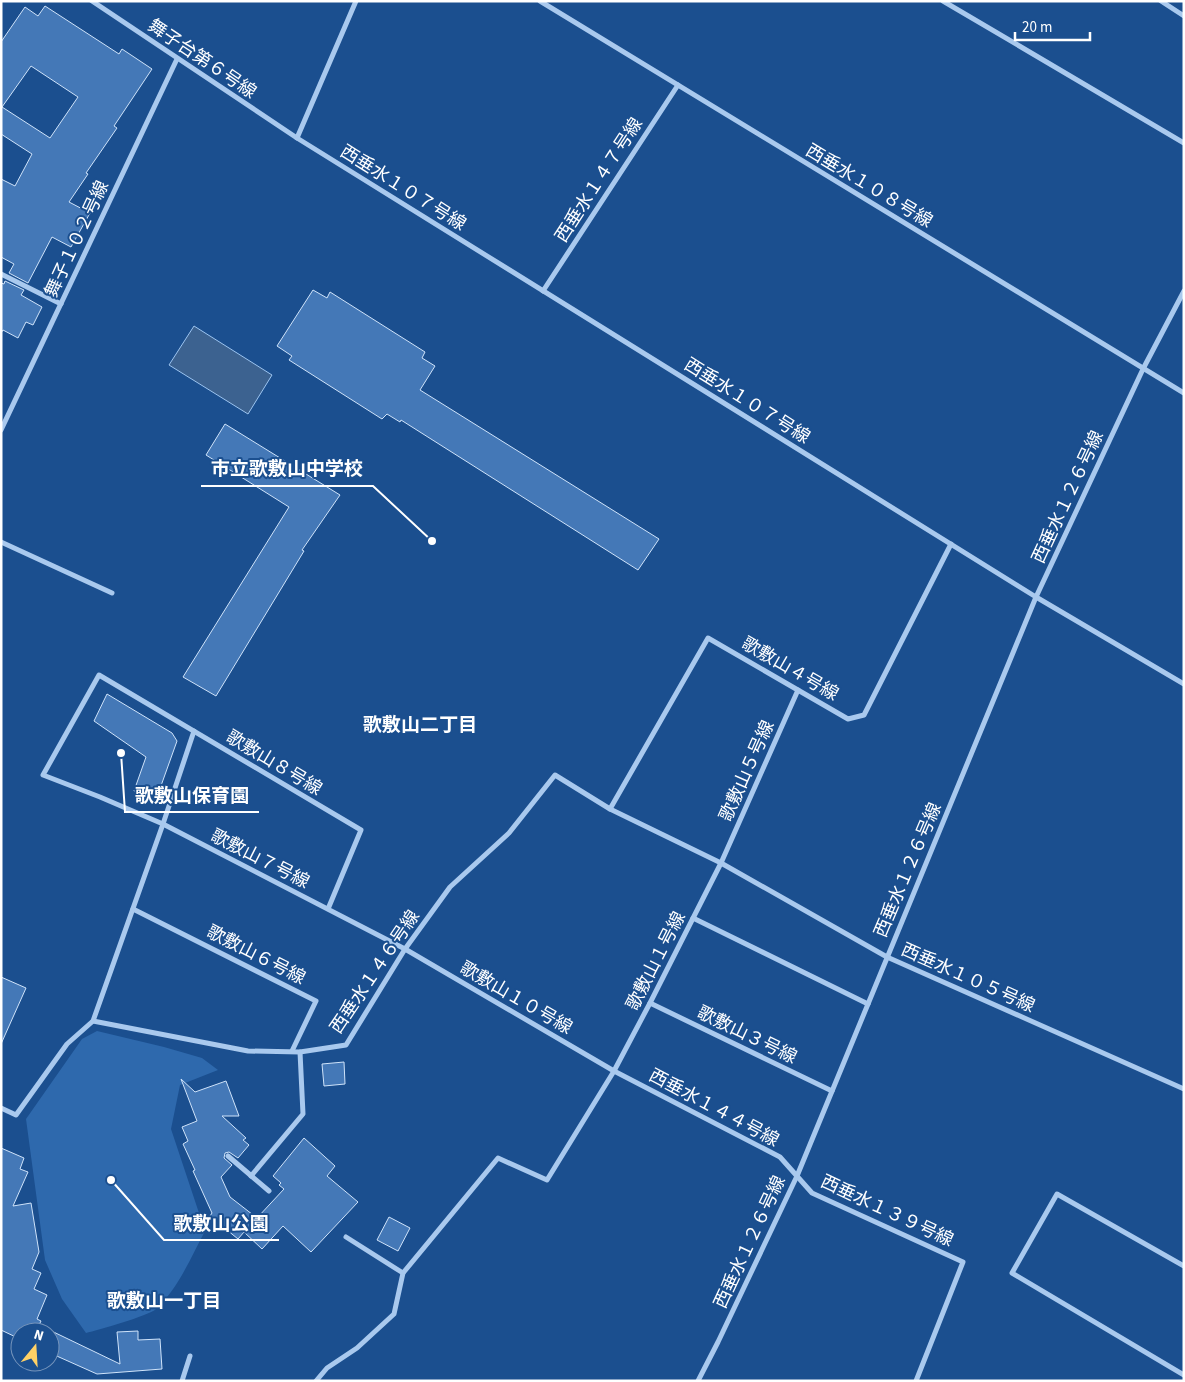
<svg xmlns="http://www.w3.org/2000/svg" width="1185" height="1382" font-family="'Source Sans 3','Noto Sans JP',sans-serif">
<rect width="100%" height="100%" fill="#1b4f8f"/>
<!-- green -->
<path fill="#2e69ad" d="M 97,1031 L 164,1047 L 202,1058 L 218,1070 L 180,1085 L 171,1129 L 205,1231 C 191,1257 178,1289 156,1309 C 148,1316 98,1330 86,1333 L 62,1299 L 45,1260 L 26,1119 L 82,1039 Z"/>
<!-- water -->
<polygon fill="#3c6290" stroke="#9cc4f0" points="194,326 272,375 248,414 169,365"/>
<!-- building -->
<g fill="#4478b7" stroke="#cfe3fa" fill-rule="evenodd">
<path d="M 45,6 L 119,54 L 122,49 L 152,69 L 114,126 L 117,128 L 86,173 L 88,174 L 69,202 L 90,213 L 71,247 L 52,237 L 28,283 L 9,273 L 14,264 L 1,257 L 1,179 L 15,186 L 32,154 L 1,134 L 1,42 L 25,7 L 38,16 ZM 31,66 L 78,97 L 50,138 L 2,107 Z"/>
<polygon points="5,281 24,290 21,295 42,307 33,325 26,322 18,338 3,330 1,333 1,283 4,284"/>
<polygon points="313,290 327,298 330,292 425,352 422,358 435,366 420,390 659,539 638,570 401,420 400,422 387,414 382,419 289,360 292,356 277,346"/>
<polygon points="225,424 340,495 302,550 304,551 216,696 183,677 289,507 206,455"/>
<polygon points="107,694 172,733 177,741 157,797 134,791 146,757 94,721"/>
<polygon points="1,977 26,988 1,1044"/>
<polygon points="344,1062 345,1084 324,1086 322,1064"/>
<polygon points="181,1079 195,1092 226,1081 239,1116 222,1116 246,1138 243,1140 249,1145 238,1158 229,1152 225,1153 224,1158 232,1165 221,1177 230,1197 257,1218 284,1189 279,1185 281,1183 273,1176 304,1138 335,1166 327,1176 358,1202 311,1252 283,1226 262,1249 244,1232 238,1239 210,1216 212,1213 193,1171 195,1170 183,1144 188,1141 182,1127 197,1121"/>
<polygon points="1,1148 24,1158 20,1169 28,1172 13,1206 31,1203 39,1252 32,1269 41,1273 34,1289 47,1295 37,1319 41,1321 39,1325 120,1364 117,1332 138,1331 138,1340 160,1339 162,1369 97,1374 50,1353 50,1332 20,1332 20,1339 1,1330"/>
<polygon points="389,1217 410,1228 398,1251 377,1240"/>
</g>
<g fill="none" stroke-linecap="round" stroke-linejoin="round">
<!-- minor -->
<g stroke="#a9c9ee" stroke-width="5">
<polyline points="92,1 297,138 1036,597 1184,684"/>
<polyline points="540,1 1184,393"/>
<polyline points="943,1 1184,143"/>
<polyline points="1161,1 1184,16"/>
<polyline points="297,138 356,1"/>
<polyline points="1,274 61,304"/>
<polyline points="543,291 678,85"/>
<polyline points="1,430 177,59"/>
<polyline points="1,542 112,593"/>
<polyline points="610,809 708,638 848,719 864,715 951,544"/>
<polyline points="133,909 316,1001 292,1051"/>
<polyline points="328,909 361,830 99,675 43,775 100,797 163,824 405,949 614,1071 780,1157 812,1193 963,1262 916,1381"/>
<polyline points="693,918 868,1004"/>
<polyline points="650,1003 832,1091"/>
<polyline points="93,1021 163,824 194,731"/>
<polyline points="1,1108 16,1115 67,1044 93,1021 248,1051 300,1052 346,1045 405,949 450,887 509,833 555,775 610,809 721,863 887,957 1184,1089"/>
<polyline points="228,1156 269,1191"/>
<polyline points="251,1176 303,1114 300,1052"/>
<polyline points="346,1237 403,1273"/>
<polyline points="1184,1266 1057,1194 1012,1273 1184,1375"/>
<polyline points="182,1381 190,1356"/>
<polyline points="316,1381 327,1368 357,1348 394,1314 403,1273 498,1158 547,1180 614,1071 650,1003 721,863 798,690"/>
<polyline points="698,1381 718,1342 797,1176 1036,597 1143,369 1184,291"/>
</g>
</g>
<g text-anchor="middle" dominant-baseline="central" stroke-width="4" stroke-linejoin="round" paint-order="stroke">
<!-- street labels -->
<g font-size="18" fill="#fff" stroke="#1b4f8f">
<text transform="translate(202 59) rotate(34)">舞子台第６号線</text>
<text transform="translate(599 180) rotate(-57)">西垂水１４７号線</text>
<text transform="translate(869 186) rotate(31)">西垂水１０８号線</text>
<text transform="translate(403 188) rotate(32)">西垂水１０７号線</text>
<text transform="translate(77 239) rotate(-65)">舞子１０２号線</text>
<text transform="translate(747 401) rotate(32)">西垂水１０７号線</text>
<text transform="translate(1068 497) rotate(-65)">西垂水１２６号線</text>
<text transform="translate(790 669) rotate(30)">歌敷山４号線</text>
<text transform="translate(274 763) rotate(31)">歌敷山８号線</text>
<text transform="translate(747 771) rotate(-66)">歌敷山５号線</text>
<text transform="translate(260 859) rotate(27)">歌敷山７号線</text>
<text transform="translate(908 870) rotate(-67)">西垂水１２６号線</text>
<text transform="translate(256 955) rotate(27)">歌敷山６号線</text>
<text transform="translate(656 961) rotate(-63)">歌敷山１号線</text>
<text transform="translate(375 972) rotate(-56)">西垂水１４６号線</text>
<text transform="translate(968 978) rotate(24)">西垂水１０５号線</text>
<text transform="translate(516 998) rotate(30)">歌敷山１０号線</text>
<text transform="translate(747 1035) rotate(26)">歌敷山３号線</text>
<text transform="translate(714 1108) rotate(28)">西垂水１４４号線</text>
<text transform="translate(887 1211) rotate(25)">西垂水１３９号線</text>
<text transform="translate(750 1242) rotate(-65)">西垂水１２６号線</text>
</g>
<!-- neighbourhood labels -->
<g font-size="19" font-weight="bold" fill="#fff" stroke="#1b4f8f">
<text x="420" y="725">歌敷山二丁目</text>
<text x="164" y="1301">歌敷山一丁目</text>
</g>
</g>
<!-- callouts -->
<path fill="none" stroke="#fff" stroke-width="2" d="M432 541L373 486H201M121 753L125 812H259M111 1180L164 1240H279"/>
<g fill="#fff" stroke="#1b4f8f" stroke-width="2">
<circle cx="432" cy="541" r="5"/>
<circle cx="121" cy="753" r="5"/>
<circle cx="111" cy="1180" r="5"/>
</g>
<g font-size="19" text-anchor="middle" font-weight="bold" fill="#fff" stroke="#1b4f8f" stroke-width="4" stroke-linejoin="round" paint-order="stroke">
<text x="287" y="475">市立歌敷山中学校</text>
<text x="192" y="802">歌敷山保育園</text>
<text x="221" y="1230">歌敷山公園</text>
</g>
<!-- border -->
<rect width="1185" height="1382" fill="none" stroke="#ffffff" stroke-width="5"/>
<!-- north arrow -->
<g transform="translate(35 1347) rotate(18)"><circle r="24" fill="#1b4f8f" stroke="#7695bc"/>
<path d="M0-4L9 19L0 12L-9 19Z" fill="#ffd166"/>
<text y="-8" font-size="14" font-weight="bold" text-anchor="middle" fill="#ffffff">N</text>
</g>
<!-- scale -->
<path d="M1015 32v8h75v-8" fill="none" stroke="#ffffff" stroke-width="2.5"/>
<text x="1022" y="32" font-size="15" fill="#ffffff" stroke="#1b4f8f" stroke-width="4" paint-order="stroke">20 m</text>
</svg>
